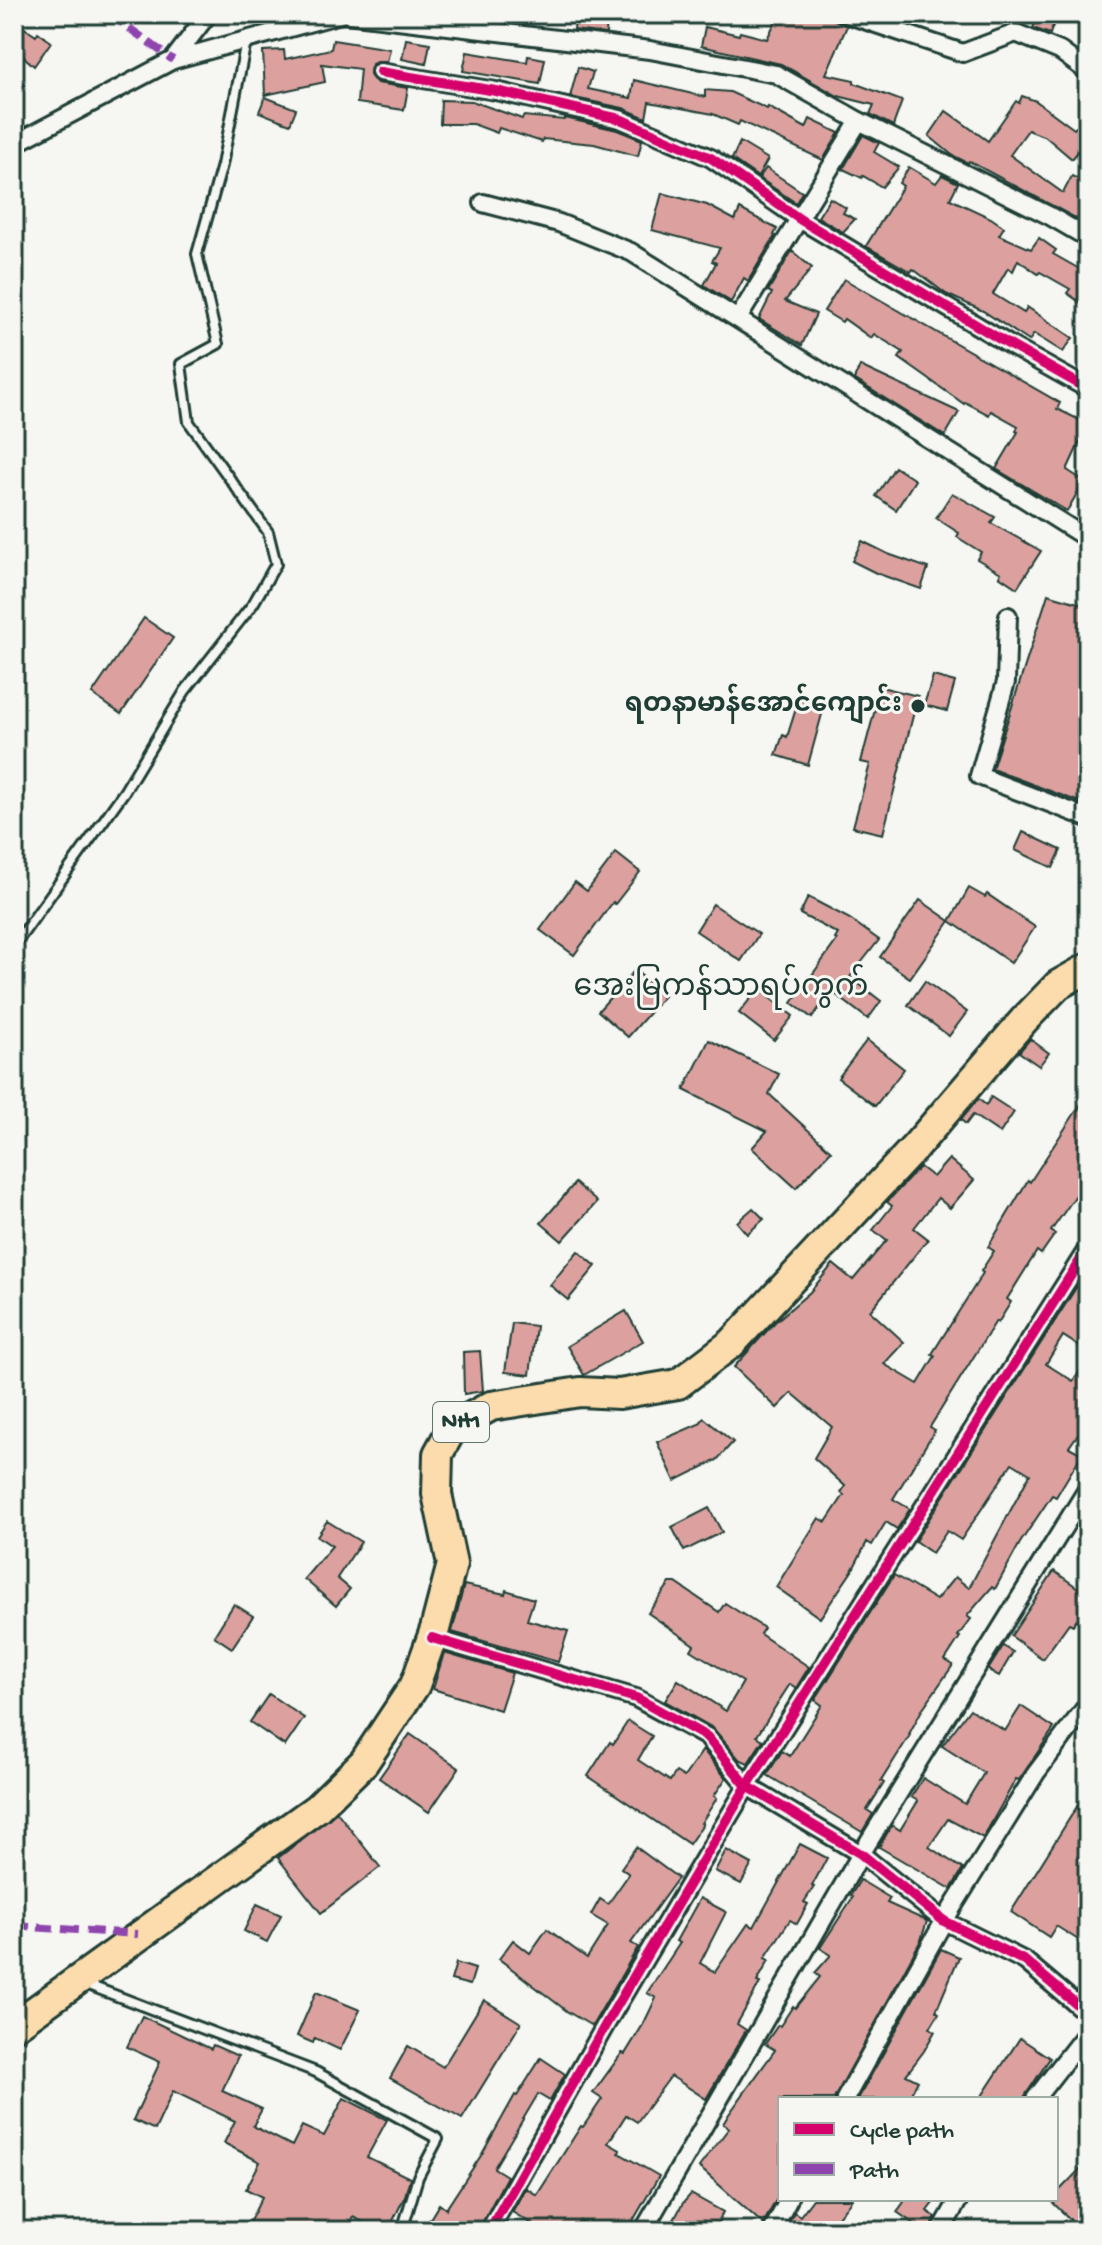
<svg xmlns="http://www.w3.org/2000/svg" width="1102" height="2245" font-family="'Gochi Hand','Noto Sans Myanmar',sans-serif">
<rect width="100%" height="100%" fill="#f6f6f2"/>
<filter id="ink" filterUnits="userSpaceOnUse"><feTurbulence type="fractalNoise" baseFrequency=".0125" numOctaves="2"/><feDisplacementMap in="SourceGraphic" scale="16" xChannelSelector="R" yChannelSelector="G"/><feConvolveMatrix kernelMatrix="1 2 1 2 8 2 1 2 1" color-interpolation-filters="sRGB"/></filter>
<g filter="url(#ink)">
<!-- building -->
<g fill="#dca19e" stroke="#1f3d34" stroke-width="2">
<polygon points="779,14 823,14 847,26 826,74 854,80 854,83 902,101 893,126 870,114 874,105 838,96 781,64 701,46 705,27 739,35 740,32 767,39"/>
<polygon points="1039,14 1057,14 1050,34 1033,28"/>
<polygon points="575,16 607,19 606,34 574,30"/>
<polygon points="20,25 36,36 38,32 51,42 34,66 14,48 14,33"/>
<polygon points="406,39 430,43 426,64 402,59"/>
<polygon points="333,40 390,49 387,62 377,62 372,64 370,75 377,83 408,88 404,110 357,103 360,69 322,64 325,82 265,95 263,51 284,50 285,59 331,49"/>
<polygon points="467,52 527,62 528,56 545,59 540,84 463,71"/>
<polygon points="578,67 593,72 588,89 631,98 634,80 705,97 705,90 730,92 767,109 768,107 806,128 810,119 839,133 823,160 740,121 738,125 713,114 649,102 646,118 623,108 570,97"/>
<polygon points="1022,96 1036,101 1074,129 1077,126 1088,135 1088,140 1072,159 1046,137 1028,130 1010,155 1063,193 1072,176 1088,184 1088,201 1079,220 969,161 968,163 952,155 929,136 946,111 988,141 1016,101 1019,103"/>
<polygon points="265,97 296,109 290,124 259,112"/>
<polygon points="441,100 472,101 522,119 524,116 564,120 565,118 617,130 642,140 638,156 594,144 543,139 542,142 499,128 497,133 473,124 440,124"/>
<polygon points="863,135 879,143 874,152 899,167 882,187 863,176 862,178 843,169"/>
<polygon points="740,142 768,159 758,177 732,159"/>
<polygon points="909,167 936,183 942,175 958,183 950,199 991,218 1004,227 999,235 1031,249 1039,238 1056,250 1053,254 1083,271 1088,264 1088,308 1067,293 1070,289 1040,272 1038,274 1018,260 1013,271 1008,268 993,294 1024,313 1027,307 1073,338 1063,352 1034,334 1029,341 983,311 946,294 913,269 911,272 866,246 903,186 899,183"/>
<polygon points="766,168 802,192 796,203 759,178"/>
<polygon points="662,193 707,205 735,220 740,209 777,229 774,235 775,236 748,281 744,278 731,302 704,285 716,263 712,261 720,248 652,230"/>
<polygon points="830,198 846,208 843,213 855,219 843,232 818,217"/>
<polygon points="792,251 812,268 785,301 816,314 802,345 759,319 772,293 768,291"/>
<polygon points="844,279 1060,403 1057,409 1088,424 1067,470 1084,481 1067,511 996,469 1018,432 1016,431 1018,426 991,411 989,415 965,402 964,404 899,358 903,352 874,334 871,338 844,319 842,322 824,311"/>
<polygon points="860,366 959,412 945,436 854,379"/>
<polygon points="895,467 915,480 896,510 876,496"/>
<polygon points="952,493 995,517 991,523 1041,551 1017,588 999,576 1001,573 977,559 981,552 957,537 959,533 936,518"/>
<polygon points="862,541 888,554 928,568 921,589 876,573 852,561"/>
<polygon points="1048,594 1088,606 1088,780 1082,803 992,769"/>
<polygon points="144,618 173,638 121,714 92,694"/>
<polygon points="933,676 955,682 947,711 924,705"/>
<polygon points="881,687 918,696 883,834 853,827 870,764 861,762"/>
<polygon points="799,699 824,707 808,765 776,755 783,735 787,737"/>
<polygon points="1023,832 1061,850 1053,868 1015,850"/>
<polygon points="616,853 640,872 615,904 613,902 574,955 540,930 575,882 587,891"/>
<polygon points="969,888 985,897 987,894 1035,927 1011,963 950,921"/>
<polygon points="808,897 850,919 879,940 850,977 881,1001 868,1019 831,991 812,1018 792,1003 837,940 835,939 838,934 800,914"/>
<polygon points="920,900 950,921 910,978 880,957"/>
<polygon points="713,904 759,934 741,961 696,931"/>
<polygon points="635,970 664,996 628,1037 598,1011"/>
<polygon points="925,981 967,1012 949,1036 908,1005"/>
<polygon points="758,989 793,1016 774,1040 739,1013"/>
<polygon points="1030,1039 1049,1053 1039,1066 1019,1052"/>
<polygon points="709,1040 779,1074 769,1094 831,1151 796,1188 752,1148 767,1131 684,1090"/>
<polygon points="867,1040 904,1069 875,1106 838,1078"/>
<polygon points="1088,1093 1088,1178 1051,1231 1055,1234 1041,1254 1037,1251 1007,1299 1011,1302 998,1323 996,1321 930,1427 935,1430 893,1499 910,1509 897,1529 886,1522 872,1545 867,1542 852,1571 820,1618 776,1587 819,1518 826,1522 844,1495 841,1493 845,1486 814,1458 832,1427 792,1393 777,1408 734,1367 775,1322 810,1292 833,1264 853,1280 887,1240 873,1230 892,1206 887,1202 920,1167 933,1177 949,1159 974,1180 950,1208 938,1198 914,1228 928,1239 870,1311 904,1342 884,1364 918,1384 935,1356 932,1354 983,1273 981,1271 994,1251 988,1247 1028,1180 1030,1182"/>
<polygon points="991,1097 1014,1112 1000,1133 973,1115 966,1124 961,1120 978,1099 986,1105"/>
<polygon points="575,1183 597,1202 562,1241 541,1223"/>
<polygon points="753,1208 764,1219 747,1234 737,1222"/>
<polygon points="578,1251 596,1266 568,1300 550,1285"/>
<polygon points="1088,1269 1088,1352 1063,1336 1046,1364 1073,1381 1088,1360 1088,1420 1069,1447 1082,1454 1056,1497 1052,1495 1020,1543 995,1589 992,1587 967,1616 971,1619 958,1636 960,1637 945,1660 953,1665 923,1708 909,1734 910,1735 881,1781 884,1783 867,1810 873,1814 862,1832 767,1775 782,1751 790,1756 822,1705 815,1700 894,1575 936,1600 955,1577 969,1588 1030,1474 1012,1463 961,1540 947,1531 932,1553 915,1541"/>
<polygon points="626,1311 643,1341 584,1375 567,1346"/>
<polygon points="512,1323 536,1326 530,1375 505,1372"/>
<polygon points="480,1351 483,1391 464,1394 463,1352"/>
<polygon points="704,1418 733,1442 717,1460 675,1481 657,1442 699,1424"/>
<polygon points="709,1508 722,1532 684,1551 672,1527"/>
<polygon points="327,1521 361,1542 337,1578 350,1589 336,1606 304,1579 332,1546 317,1536"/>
<polygon points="1054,1571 1088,1595 1088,1628 1076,1620 1073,1625 1069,1623 1043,1659 1011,1636"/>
<polygon points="670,1583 676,1583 719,1612 725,1603 764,1628 760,1634 809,1667 796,1688 790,1684 779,1701 757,1736 763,1740 748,1763 739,1759 713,1728 665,1701 678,1680 726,1711 743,1682 691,1650 694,1645 648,1613"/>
<polygon points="464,1585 505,1594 506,1590 534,1599 527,1620 568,1631 558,1662 452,1632"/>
<polygon points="234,1604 253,1616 232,1648 214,1636"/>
<polygon points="1003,1646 1013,1652 999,1676 988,1670"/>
<polygon points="444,1653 512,1673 500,1710 433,1689"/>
<polygon points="269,1694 304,1718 285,1746 250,1722"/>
<polygon points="1021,1706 1054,1728 1019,1780 1016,1779 983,1838 948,1819 929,1847 963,1869 951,1889 879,1847 892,1825 900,1830 918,1801 911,1797 923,1778 965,1804 984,1773 942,1746 970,1709 1005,1731"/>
<polygon points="628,1721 652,1736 638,1760 670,1781 676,1772 684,1777 703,1750 726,1778 714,1796 717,1798 701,1823 703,1824 689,1844 588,1776 610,1742 613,1744"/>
<polygon points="410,1734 459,1768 429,1812 379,1778"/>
<polygon points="1088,1789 1088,1946 1056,1926 1049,1937 1011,1912"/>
<polygon points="337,1812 380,1867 321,1913 278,1858"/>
<polygon points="800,1844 827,1858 812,1886 814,1887 804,1902 808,1904 797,1924 790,1920 765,1958 769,1960 757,1982 760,1983 737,2024 746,2030 706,2099 671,2076 637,2122 626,2115 608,2143 620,2150 619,2153 659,2176 627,2231 595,2231 580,2221 574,2231 544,2231 512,2212 526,2188 537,2195 581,2126 583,2127 602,2099 593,2093 622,2053 625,2054 644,2023 656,1998 647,1993 680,1943 676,1941 700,1898 726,1912 700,1963 715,1972 748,1924 754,1927"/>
<polygon points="636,1847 678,1878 631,1943 638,1947 592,2026 568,2012 499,1959 513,1940 530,1953 547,1929 587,1958 608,1925 591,1915 600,1899 608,1904 629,1874 621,1868"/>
<polygon points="726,1850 752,1864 741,1884 715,1871"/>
<polygon points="860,1880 890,1898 887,1903 927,1921 921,1940 834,2099 780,2099 780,2193 763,2224 699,2167 729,2128 723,2124 729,2114 775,2050 765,2044 778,2025 780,2026 793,2006 795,2008 820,1977 815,1973 831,1955 820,1948 853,1897 851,1895"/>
<polygon points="257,1904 281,1915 267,1942 244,1931"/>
<polygon points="941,1949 959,1957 936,2011 939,2013 930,2028 935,2031 924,2051 906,2075 918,2081 908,2099 858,2099"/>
<polygon points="456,1963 475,1969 470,1985 451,1980"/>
<polygon points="316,1992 360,2010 340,2050 315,2038 313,2043 297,2036"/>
<polygon points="484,2000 521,2023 462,2119 390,2078 408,2046 443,2067"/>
<polygon points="142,2016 211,2049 213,2045 238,2056 222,2091 262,2109 253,2126 292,2146 302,2126 324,2136 344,2098 387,2120 367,2157 410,2178 405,2196 388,2231 382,2231 353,2217 346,2231 245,2231 262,2197 246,2189 260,2162 224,2143 235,2121 173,2091 155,2130 133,2120 160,2062 127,2047"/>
<polygon points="1020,2038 1050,2058 1023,2099 980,2099"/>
<polygon points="541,2058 565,2074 550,2101 538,2094 494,2168 507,2176 478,2231 438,2231 427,2224 439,2204 446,2209 482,2154 515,2095 517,2096"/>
<polygon points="1088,2161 1088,2231 1082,2231 1050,2200 1056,2199 1056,2194"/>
<polygon points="691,2194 723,2212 714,2231 668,2231 683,2203"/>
<polygon points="813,2199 852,2199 827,2231 784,2231 794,2212 800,2216"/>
<polygon points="906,2199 936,2199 927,2211 936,2217 930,2231 924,2231 897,2212"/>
</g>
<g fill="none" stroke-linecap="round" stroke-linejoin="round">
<!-- service casing -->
<g stroke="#1f3d34" stroke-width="14">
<g id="service">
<polyline points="14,946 124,792 185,691 253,604 276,564 268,532 189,422 181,364 218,344 197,254 222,165 246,41"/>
<polyline points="83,1983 316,2072 438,2139 418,2177 402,2231"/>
</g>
</g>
<!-- minor casing -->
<g stroke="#1f3d34" stroke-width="22">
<g id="minor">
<polyline points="347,14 650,50 776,74 859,121 1050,216 1088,238"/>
<polyline points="846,14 963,53 1016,33 1060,51 1088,72"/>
<polyline points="173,60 208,14"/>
<polyline points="380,72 496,91 620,119 711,158 801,220 1013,347 1088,389"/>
<polyline points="14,144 173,60 341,14"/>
<polyline points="483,203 559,223 631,252 1088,539"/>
<polyline points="739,317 859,121"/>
<polyline points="1008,616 1006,682 979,776 1088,818"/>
<polyline points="432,1638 636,1698 707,1737 747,1786 861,1854 944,1921 1025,1961 1088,2014"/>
<polyline points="845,2099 944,1921 1036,1773 1088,1704"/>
<polyline points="1035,2099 1088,2031"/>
<polyline points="489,2231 606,2024 747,1786 1088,1248"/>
<polyline points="643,2231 861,1854 1088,1488"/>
<polyline points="772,2231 789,2199"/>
<polyline points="941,2231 959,2199"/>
</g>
</g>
<!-- trunk casing -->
<g stroke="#1f3d34" stroke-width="34">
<polyline id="trunk" points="14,2026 317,1808 364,1762 415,1685 435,1629 452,1564 437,1494 438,1454 453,1427 491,1406 580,1392 619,1394 678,1384 732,1343 916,1146 1024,1020 1058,985 1088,968"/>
</g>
<!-- service -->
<use href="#service" stroke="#f6f6f2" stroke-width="8"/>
<!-- minor -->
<use href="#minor" stroke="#f6f6f2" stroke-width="16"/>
<!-- trunk -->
<use href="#trunk" stroke="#fcdcac" stroke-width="28"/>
<!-- quiet -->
<g stroke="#8e44ad" stroke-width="8" stroke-dasharray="16 8" stroke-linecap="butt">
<polyline points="110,14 173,60"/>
<polyline points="14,1926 138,1934"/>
</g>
<!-- cycleway casing -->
<g stroke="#f6f6f2" stroke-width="15">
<g id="cycleway">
<polyline points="380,72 496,91 620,119 711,158 801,220 1013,347 1088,389"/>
<polyline points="432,1638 636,1698 707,1737 747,1786 861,1854 944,1921 1025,1961 1088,2014"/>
<polyline points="489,2231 606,2024 747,1786 1088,1248"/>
</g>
</g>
<!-- cycleway -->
<use href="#cycleway" stroke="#d6006c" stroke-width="10"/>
</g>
</g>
<!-- markers -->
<circle fill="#1f3d34" stroke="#f6f6f2" stroke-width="3" cx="918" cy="706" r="8"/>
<g text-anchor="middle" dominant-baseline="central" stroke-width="6" stroke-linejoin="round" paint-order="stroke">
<!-- shield labels -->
<rect fill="#f6f6f2" stroke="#60746d" stroke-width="2" x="433" y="1402" width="56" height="40" rx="6"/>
<g font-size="24" font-weight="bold" fill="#1f3d34">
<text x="461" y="1422">NH1</text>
</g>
<!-- poi labels -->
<g font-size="26" font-weight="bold" fill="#1f3d34" stroke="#f6f6f2" text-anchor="end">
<text x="902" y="706">ရတနာမာန်အောင်ကျောင်း</text>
</g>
<!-- quarter labels -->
<g font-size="30" fill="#1f3d34" stroke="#f6f6f2">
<text x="721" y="989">အေးမြကန်သာရပ်ကွက်</text>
</g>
</g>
<!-- margin -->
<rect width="1102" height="2245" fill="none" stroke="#f6f6f2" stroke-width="48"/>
<rect x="24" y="24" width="1054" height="2197" fill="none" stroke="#1f3d34" stroke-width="3" filter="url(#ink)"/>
<!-- legend -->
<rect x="778" y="2097" width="280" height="104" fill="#f6f6f2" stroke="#a0aca6" stroke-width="2"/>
<rect x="794" y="2123" width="40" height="12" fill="#d6006c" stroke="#a0aca6" stroke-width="2"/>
<text x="850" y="2137" font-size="24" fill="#1f3d34">Cycle path</text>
<rect x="794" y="2163" width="40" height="12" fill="#8e44ad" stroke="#a0aca6" stroke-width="2"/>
<text x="850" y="2177" font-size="24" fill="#1f3d34">Path</text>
</svg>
